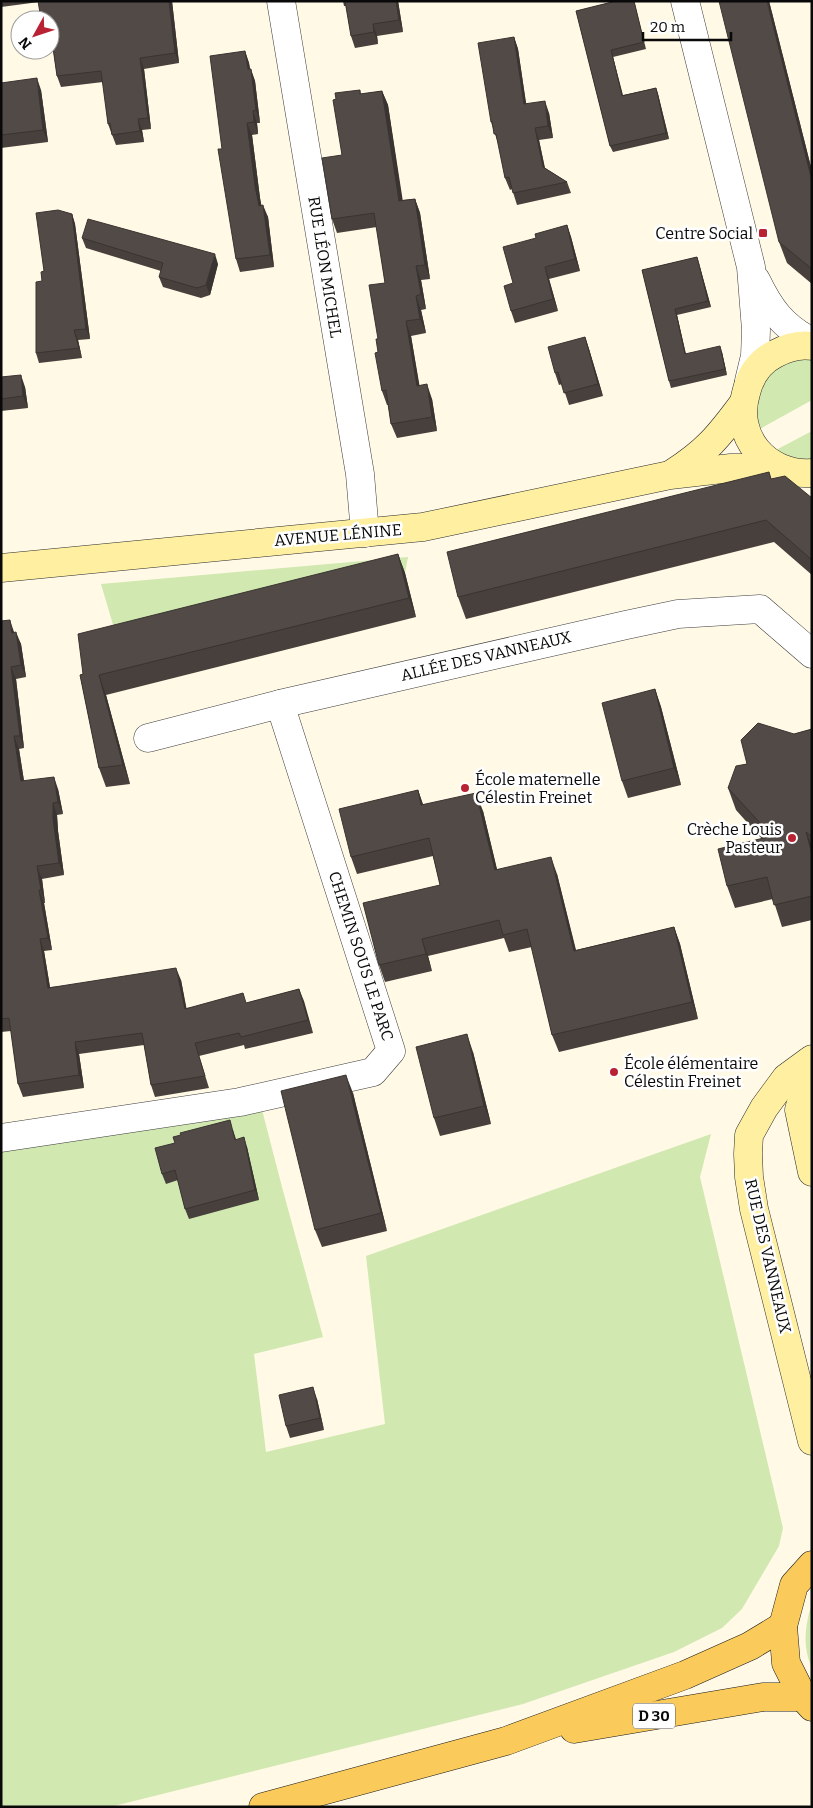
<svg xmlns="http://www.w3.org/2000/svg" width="813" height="1808" font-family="Bitter,serif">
<rect width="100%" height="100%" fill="#fff9e6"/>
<!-- green -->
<g fill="#d1e8b1">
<polygon points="804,359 812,359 812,400 758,430 754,407 757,392 774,369 787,362"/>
<polygon points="812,431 812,461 800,462 774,451"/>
<polygon points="408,557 405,573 119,645 101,584"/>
<polygon points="261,1106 282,1187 323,1337 254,1354 266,1452 385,1424 366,1256 711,1134 700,1177 783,1528 779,1546 742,1609 722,1628 674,1652 523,1704 110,1807 1,1807 1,1152"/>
<path d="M 812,1603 L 812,1668 C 802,1647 805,1625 812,1603 Z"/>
</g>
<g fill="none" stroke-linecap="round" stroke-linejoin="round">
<!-- street casing -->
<g stroke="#3c3c3c" stroke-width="29">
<g id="street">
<polyline points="281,1 360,474 365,533"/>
<polyline points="685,1 751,267 756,330 755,356 749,381"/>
<path d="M 756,280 C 770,309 782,326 812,342"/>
<polyline points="148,738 280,704 626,625 678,614 760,609 812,654"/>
<polyline points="1,1138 240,1102 373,1072 391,1051 280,704"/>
</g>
</g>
<!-- secondary casing -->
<g stroke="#2b2b2b" stroke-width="29">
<g id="secondary">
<path d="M 812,346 C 799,344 786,348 775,354 C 759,362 750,376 746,393 C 733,436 766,476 812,473"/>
<path d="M 673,473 C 706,452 719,436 742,405"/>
<polyline points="1,568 423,527 670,475 731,468 779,468"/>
<polyline points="812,1059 786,1078 764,1108 749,1135 748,1154 749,1177 754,1209 812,1441"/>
<polyline points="809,1062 806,1084 799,1110 812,1172"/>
</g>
</g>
<!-- primary casing -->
<g stroke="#1a1a1a" stroke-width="29">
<g id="primary">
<polyline points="812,1565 794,1585 783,1626 786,1663 803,1697 812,1707"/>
<polyline points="574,1729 763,1697 803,1697"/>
<polyline points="263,1807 506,1741 685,1675 750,1646 783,1626"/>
</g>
</g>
<!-- street -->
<use href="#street" stroke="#fff" stroke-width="28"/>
<!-- secondary -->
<use href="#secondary" stroke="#ffefa1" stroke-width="28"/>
<!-- primary -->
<use href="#primary" stroke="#faca5b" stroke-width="28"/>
</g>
<!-- wall -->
<g fill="#47403c">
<polygon points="1,1 172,1 179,63 144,69 151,129 142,130 144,142 116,145 108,124 103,82 61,87 57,76 50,29 50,20 41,20 39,2 1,7"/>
<polygon points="343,1 398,1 403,32 377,36 378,44 355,48 351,36 346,6 344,6"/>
<polygon points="616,1 634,1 646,49 613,57 623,95 656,88 658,94 669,139 613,152 610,146 576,11"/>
<polygon points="769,1 812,171 812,284 787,263 779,242"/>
<polygon points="514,37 518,49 526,104 549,113 553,138 539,140 545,168 567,182 571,193 517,205 512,189 510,190 505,178 499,146 491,122"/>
<polygon points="245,51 249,63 250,69 255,81 260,123 257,123 258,134 252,135 260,198 261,205 268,217 274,267 240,272 236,259 222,149"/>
<polygon points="1,83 41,90 48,142 1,148"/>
<polygon points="360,90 361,94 382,91 388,105 402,200 415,199 420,213 430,279 421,280 426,309 421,310 426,333 411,336 419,385 432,399 437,431 397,438 391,424 388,405 387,405 382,391 378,352 378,339 385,283 377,227 337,233 332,219 342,155 336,99"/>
<polygon points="72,214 75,224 90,339 78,340 82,358 39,363 36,353 42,281 44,271"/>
<polygon points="567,225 571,237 580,271 549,279 558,311 515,323 511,311 513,283 536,238"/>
<polygon points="82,238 218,264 210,295 201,298 163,287 159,277 161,271 86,248"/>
<polygon points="697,257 711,307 677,315 686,354 722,352 727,375 671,388 669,381 642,270"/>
<polygon points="585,337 589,349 603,396 569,405 562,384 559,385 555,373"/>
<polygon points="1,377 25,387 28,408 1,411"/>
<polygon points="769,472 771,479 812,498 812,575 774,542 466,619 458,597"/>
<polygon points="398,554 405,573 416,617 106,695 130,784 106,787 99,768 80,675"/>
<polygon points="1,621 14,632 21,644 26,677 16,679 24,748 19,749 24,781 58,789 63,814 57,815 58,831 64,875 42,879 45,903 44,903 52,950 44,951 50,987 181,980 186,1008 247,1003 299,989 313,1033 245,1049 244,1045 199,1056 209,1088 155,1097 151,1085 144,1045 79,1054 84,1088 23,1097 18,1084 11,1031 1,1032"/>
<polygon points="655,689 661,707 681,785 628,798 622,781"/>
<polygon points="812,729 812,920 782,927 773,899 735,908 727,886 762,839 736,810 728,788 747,764 794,734"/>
<polygon points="418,790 423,805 483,811 497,869 557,874 576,950 674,927 680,944 698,1019 559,1052 552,1035 532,947 509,952 504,938 428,956 432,971 385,982 379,965 440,885 433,856 357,874 351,857"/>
<polygon points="473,1052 491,1124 440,1136 434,1118"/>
<polygon points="353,1093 387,1231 322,1247 315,1230"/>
<polygon points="233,1130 236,1139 247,1147 259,1200 189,1219 185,1209 178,1180 166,1184 162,1174"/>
<polygon points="317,1399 324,1430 290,1438 286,1426"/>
</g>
<!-- shaded-wall -->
<g fill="#393431">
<polygon points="169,1 172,1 179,63 175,53"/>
<polygon points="396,1 398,1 403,32 399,20"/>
<polygon points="767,1 769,1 812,171 812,181"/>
<polygon points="373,24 377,36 378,44 374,32"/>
<polygon points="514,37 518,49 528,116 524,104"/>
<polygon points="611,50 613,57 624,102 622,96"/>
<polygon points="245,51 249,63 252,82 248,69"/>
<polygon points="140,58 144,69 151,129 148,118"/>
<polygon points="251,69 255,81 260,123 256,110"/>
<polygon points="37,78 41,90 48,142 43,130"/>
<polygon points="656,88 658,94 669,139 666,133"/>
<polygon points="382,91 388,105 405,215 399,201"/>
<polygon points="545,101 549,113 553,138 548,126"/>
<polygon points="253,111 257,123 258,134 254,122"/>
<polygon points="138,119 142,130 144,142 140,131"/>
<polygon points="247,123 252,135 260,198 264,218 259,206 255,186"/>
<polygon points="535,128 539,140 547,179 543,167"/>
<polygon points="415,199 420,213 430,279 425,265"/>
<polygon points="263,205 268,217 274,267 270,255"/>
<polygon points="72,214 75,224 90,339 86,329"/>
<polygon points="567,225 571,237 580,271 575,259"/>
<polygon points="215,254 218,264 210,295 206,285"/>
<polygon points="697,257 699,263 711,307 708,301"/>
<polygon points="416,266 421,280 426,309 421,294"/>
<polygon points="545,267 549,279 558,311 553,299"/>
<polygon points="416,296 421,310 426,333 420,319"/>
<polygon points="675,309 677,315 687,360 685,354"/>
<polygon points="406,321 411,336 422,400 417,386"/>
<polygon points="74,330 78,340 82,358 79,348"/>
<polygon points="585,337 589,349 603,396 598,384"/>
<polygon points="720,346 722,352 727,375 725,369"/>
<polygon points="21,375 25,387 28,408 23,396"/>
<polygon points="427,384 432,399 437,431 432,417"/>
<polygon points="398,554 405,573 416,617 409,598"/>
<polygon points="10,620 14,632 12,633"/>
<polygon points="16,632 21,644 26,677 21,665"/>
<polygon points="11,667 16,679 24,748 20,736"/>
<polygon points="99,675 106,695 130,784 123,765"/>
<polygon points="655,689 661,707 681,785 674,768"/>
<polygon points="14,736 19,749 26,794 21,781"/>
<polygon points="54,777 58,789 63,814 58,802"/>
<polygon points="418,790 424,807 421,805"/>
<polygon points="476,793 483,811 501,887 495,870"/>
<polygon points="53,803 57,815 58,831 64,875 59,863 53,819"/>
<polygon points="806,832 812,846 812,854"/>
<polygon points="551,857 557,874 580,968 574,951"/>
<polygon points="37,866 42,879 45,903 41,890"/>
<polygon points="39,890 44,903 52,950 48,938"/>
<polygon points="674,927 680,944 698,1019 692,1002"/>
<polygon points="40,939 44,951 52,1000 48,988"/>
<polygon points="422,939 428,956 432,971 426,954"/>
<polygon points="176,968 181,980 189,1021 185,1009"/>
<polygon points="299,989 304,1001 313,1033 308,1020"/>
<polygon points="467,1034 473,1052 491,1124 484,1106"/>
<polygon points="75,1042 79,1054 84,1088 79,1075"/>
<polygon points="346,1075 353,1093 387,1231 381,1213"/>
<polygon points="244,1137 247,1147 259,1200 255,1190"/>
<polygon points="313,1387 317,1399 324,1430 320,1418"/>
</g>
<!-- building -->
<g fill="#524a46" stroke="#393431">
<polygon points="38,1 169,1 175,53 140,58 148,118 138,119 140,131 112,135 110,123 108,124 101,71 57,76 50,26 50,20 49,20 49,18 41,19"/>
<polygon points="345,1 396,1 399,20 373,24 374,32 351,36"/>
<polygon points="616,1 634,1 644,42 611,50 622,96 656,88 666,133 610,146 576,11"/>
<polygon points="719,1 767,1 812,181 812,269 779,242"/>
<polygon points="514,37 524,104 545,101 548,126 535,128 543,167 567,182 513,193 509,177 505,178 496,134 494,134 492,121 491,122 478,43"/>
<polygon points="245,51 248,69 251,69 256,110 253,111 254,122 247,123 255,186 259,206 263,205 270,255 236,259 218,149 222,149 210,56"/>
<polygon points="37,78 43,130 1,135 1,83"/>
<polygon points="360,90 360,94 382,91 399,201 415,199 425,265 416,266 421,294 416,296 420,319 406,321 417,386 427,384 432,417 391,424 386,390 382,391 375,353 378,352 376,339 378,339 369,285 385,283 374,213 332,219 322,158 342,155 333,100 336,99 335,93"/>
<polygon points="58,210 72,214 86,329 74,330 79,348 36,353 36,282 42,281 41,272 44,271 36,213"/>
<polygon points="88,219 215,254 206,285 197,288 159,277 163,263 82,238"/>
<polygon points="567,225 575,259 545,267 553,299 511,311 504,286 513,283 503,247 536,238 535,234"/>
<polygon points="697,257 708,301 675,309 685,354 720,346 725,369 669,381 642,270"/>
<polygon points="585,337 598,384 564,393 558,372 555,373 548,347"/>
<polygon points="21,375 23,396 1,399 1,377"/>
<polygon points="769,472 771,479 785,476 812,498 812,560 766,520 458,597 447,552"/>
<polygon points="398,554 409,598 99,675 123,765 99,768 80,675 83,674 78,634"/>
<polygon points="10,620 12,633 16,632 21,665 11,667 20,736 14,736 21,781 54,777 58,802 53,803 53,819 59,863 37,866 41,890 39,890 48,938 40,939 48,988 176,968 185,1009 243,993 246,1003 299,989 308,1020 241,1037 239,1033 195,1043 205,1076 151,1085 142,1033 75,1042 79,1075 18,1084 9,1018 1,1019 1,621"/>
<polygon points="655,689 674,768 622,781 602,703"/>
<polygon points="758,723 794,734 812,729 812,837 806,832 812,854 812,896 774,905 767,877 727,886 718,849 772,836 728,788 736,766 747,764 741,740"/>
<polygon points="418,790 421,805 476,793 495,870 551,857 574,951 674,927 692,1002 552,1035 527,929 503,935 499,920 422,939 426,954 379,965 363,903 440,885 429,838 351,857 339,809"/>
<polygon points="467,1034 484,1106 434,1118 416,1047"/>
<polygon points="346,1075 381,1213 315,1230 281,1091"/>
<polygon points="230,1120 235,1140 244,1137 255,1190 185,1209 175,1170 162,1174 155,1148 175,1143 173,1137 181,1135 180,1133"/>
<polygon points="313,1387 320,1418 286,1426 279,1395"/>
</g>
<!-- markers -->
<g fill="#b92232" stroke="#fff" stroke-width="2">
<rect x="758" y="228" width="10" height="10" rx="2.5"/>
<circle cx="465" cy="788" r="5"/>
<circle cx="792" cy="838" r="5"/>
<circle cx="614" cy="1072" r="5"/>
</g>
<g text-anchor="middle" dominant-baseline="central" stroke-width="5" stroke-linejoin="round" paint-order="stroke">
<!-- shield labels -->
<rect fill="#fff" stroke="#535353" stroke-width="1" x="633" y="1703.5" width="42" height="25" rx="4"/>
<g font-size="15" font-weight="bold" fill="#090909">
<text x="654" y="1716">D 30</text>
</g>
<!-- poi labels -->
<g font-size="16" fill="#090909" stroke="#fff" text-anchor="end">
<text x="753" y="233">Centre Social</text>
<text x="475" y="779" text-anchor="start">École maternelle<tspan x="475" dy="18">Célestin Freinet</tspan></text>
<text x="782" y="829">Crèche Louis<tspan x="782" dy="18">Pasteur</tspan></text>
<text x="624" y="1063" text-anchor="start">École élémentaire<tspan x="624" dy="18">Célestin Freinet</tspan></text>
</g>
<!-- street labels -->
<g font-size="16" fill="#090909" stroke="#fff">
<text transform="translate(325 267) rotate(81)">RUE LÉON MICHEL</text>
<text transform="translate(338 535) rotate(-5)">AVENUE LÉNINE</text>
<text transform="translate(486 656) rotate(-13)">ALLÉE DES VANNEAUX</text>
<text transform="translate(361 956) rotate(72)">CHEMIN SOUS LE PARC</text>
<text transform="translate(768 1256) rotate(77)">RUE DES VANNEAUX</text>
</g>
</g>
<!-- border -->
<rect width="813" height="1808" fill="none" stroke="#090909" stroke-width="5"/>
<!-- north arrow -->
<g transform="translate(35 35) rotate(230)"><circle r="24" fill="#ffffff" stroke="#9d9d9d"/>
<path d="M0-4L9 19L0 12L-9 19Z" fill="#b92232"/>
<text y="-8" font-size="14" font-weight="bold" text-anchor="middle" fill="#090909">N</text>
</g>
<!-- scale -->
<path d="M643 32v8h88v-8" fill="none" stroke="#090909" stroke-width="2.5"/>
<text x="650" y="32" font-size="15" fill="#090909" stroke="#ffffff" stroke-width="4" paint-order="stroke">20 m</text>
</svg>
